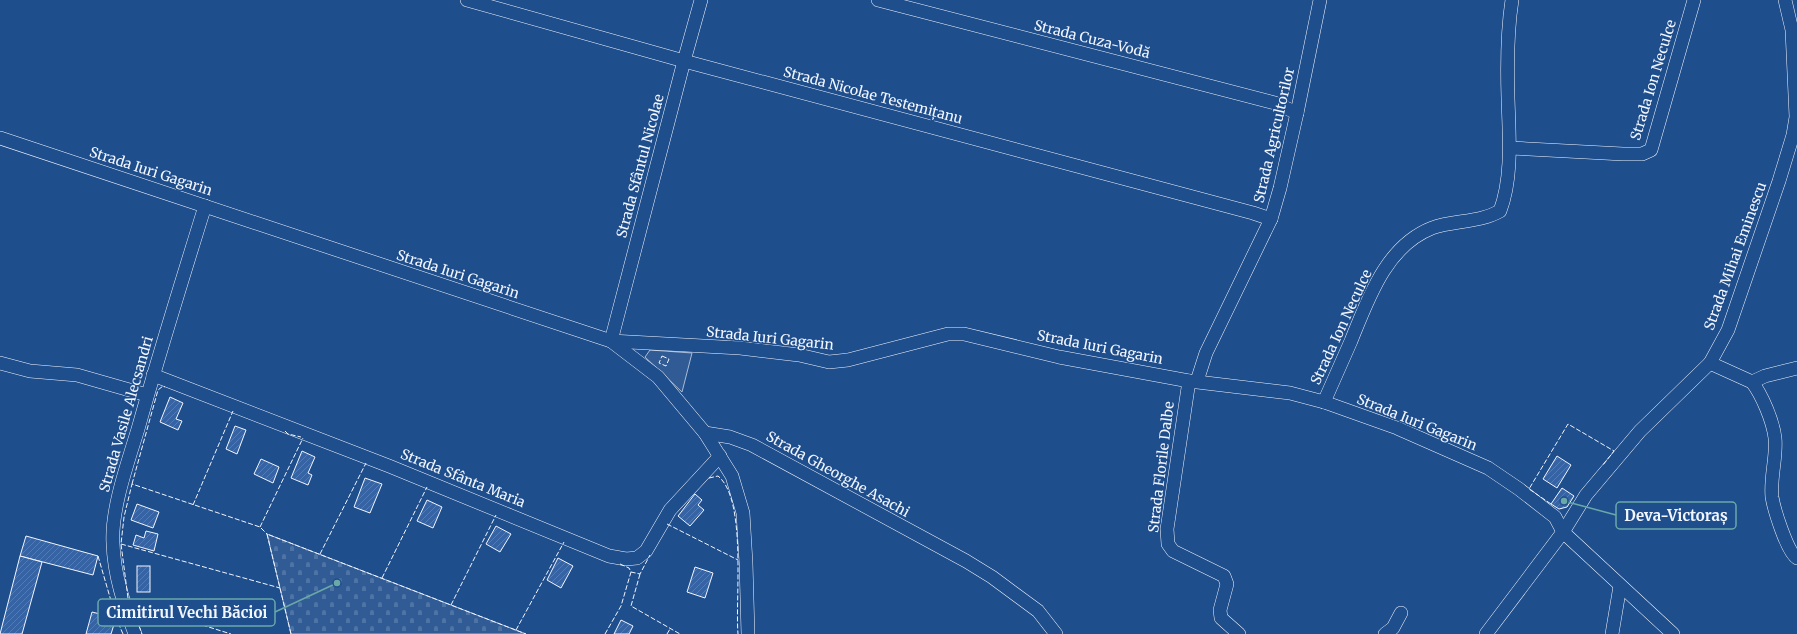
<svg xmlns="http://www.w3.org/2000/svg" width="1797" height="634" font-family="Merriweather,serif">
<defs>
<pattern id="cemetery-stones" width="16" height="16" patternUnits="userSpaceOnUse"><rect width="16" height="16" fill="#305b95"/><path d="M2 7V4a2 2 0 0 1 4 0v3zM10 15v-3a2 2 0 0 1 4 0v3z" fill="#4e73a5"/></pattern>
<pattern id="building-hatch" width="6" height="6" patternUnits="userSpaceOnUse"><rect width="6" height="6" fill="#3563a3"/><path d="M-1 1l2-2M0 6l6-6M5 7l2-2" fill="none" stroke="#537ab1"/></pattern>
</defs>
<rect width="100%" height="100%" fill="#1f4e8c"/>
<!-- built -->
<polygon fill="#305b95" stroke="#a8bbd7" points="650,350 692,353 682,392 645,357"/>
<!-- cemetery -->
<polygon fill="url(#cemetery-stones)" stroke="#a8bbd7" points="267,534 526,634 291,634"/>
<!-- building -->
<g fill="url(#building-hatch)" stroke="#f2f6ff">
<polygon points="170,397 183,403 176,419 182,421 178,430 160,422"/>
<polygon points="235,426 246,430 237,454 226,449"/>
<polygon points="302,451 315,457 308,473 312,475 308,485 291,478"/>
<polygon points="1557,456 1571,465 1557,488 1543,479"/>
<polygon points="261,459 279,467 273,483 254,474"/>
<polygon points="365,478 382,484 370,513 354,507"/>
<polygon points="1562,488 1574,496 1567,507 1559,509 1551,504"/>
<polygon points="695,494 702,500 698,505 704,510 690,526 678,516"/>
<polygon points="427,500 442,507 433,528 417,521"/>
<polygon points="137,504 159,512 153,528 131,520"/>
<polygon points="496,526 511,534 500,552 486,544"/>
<polygon points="146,531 158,534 154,551 133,545 136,535 144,538"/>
<polygon points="26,536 98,556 93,575 20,556"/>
<polygon points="20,556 42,562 22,634 0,634"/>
<polygon points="558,558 573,566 561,588 547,580"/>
<rect x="137" y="566" width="13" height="26"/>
<polygon points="695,567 713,573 705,598 687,592"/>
<polygon points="92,612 116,618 111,634 86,634"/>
<polygon points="621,620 633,626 629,634 614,634"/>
</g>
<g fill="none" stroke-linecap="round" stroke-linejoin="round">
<!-- street casing -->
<g stroke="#f2f6ff" stroke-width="14">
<g id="street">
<polyline points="467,0 684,61 1253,213 1271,219"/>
<polyline points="701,0 684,61 611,341 658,377 705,433 732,476 743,513 746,563 748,634"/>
<polyline points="878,0 1275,103 1297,113"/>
<polyline points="0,138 611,341 740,348 799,355 829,362 848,360 948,334 964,334 1059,357 1189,381 1290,393 1324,402 1397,428 1488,468 1519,489 1555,517 1563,532 1673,634"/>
<polyline points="1510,148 1623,154 1642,154 1651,150 1694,0"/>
<polyline points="0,363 30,371 77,375 147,395"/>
<polyline points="1710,363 1752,382"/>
<polyline points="153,375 389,466 609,556 626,559 637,558 646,551 670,510 720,456"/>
<polyline points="1189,381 1167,529 1168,544 1173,551 1224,576 1227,584 1220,610 1221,618 1239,634"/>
<polyline points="1197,381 1206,353 1271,219 1280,188 1297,113 1320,0"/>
<path d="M 1752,382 C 1762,395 1773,421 1775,438 C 1777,457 1770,477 1772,497 C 1774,509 1787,552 1797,558"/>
<polyline points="1752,382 1765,376 1797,368"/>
<path d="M 1324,402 C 1333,382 1342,361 1351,341 C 1368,299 1386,246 1432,228 C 1454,220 1479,223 1500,211 C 1513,177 1509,134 1508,98 C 1507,66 1507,32 1512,0"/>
<polyline points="705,433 730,437 752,445 966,561 992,577 1038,611 1056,634"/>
<path d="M 135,634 C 124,605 114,575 113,543 C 111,509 128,462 138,429 C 159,354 182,280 205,206"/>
<polyline points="1385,634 1393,628 1401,613"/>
<polyline points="1486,634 1563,532 1586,495 1640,431 1710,363 1728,330 1779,181 1793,135 1796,117 1792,30 1785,0"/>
<polyline points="1612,634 1620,586"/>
</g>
</g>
<!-- street -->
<use href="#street" stroke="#1f4e8c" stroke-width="13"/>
<!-- fence -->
<g stroke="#f2f6ff" stroke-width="1" stroke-dasharray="5 2" stroke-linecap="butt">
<polygon points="662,356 669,359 666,366 659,363"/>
<polyline points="285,431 288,434 301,437"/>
<path d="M 709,478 L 718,476 C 747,499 735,598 738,634"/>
<polyline points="132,484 158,390 163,386 165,387"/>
<polyline points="1551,504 1529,489 1568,424 1614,451 1603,465"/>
<polyline points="193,505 233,411"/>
<polyline points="667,524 738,560"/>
<polyline points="260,527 303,438"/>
<polyline points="121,544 280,588"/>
<polyline points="320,554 366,463"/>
<polyline points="98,556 116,618 123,634"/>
<polyline points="620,564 629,568 631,572 640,574 650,555"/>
<polyline points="640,574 631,606 680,634"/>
<polyline points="382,578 427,487"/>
<polyline points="128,598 121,544 124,517 132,484 260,527 267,534"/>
<polyline points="129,602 231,634"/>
<polyline points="451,605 496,515"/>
<polyline points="139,626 142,634"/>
<polyline points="516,630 564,542"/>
<polyline points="291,634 267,534 526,634"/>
<polyline points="605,634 621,606 631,572"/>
<polyline points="667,634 670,629"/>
</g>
</g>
<g text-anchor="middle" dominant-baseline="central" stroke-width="3" stroke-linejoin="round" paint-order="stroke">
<!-- street labels -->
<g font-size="14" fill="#f2f6ff" stroke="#1f4e8c">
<text transform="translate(1092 39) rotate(14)">Strada Cuza-Vodă</text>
<text transform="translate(1653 80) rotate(-73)">Strada Ion Neculce</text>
<text transform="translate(873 95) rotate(15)">Strada Nicolae Testemițanu</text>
<text transform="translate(1274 135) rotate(-77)">Strada Agricultorilor</text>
<text transform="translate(640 166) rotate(-75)">Strada Sfântul Nicolae</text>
<text transform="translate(151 171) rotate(18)">Strada Iuri Gagarin</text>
<text transform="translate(1735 256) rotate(-70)">Strada Mihai Eminescu</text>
<text transform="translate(458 274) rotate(18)">Strada Iuri Gagarin</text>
<text transform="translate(1341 327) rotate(-65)">Strada Ion Neculce</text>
<text transform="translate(770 338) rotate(6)">Strada Iuri Gagarin</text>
<text transform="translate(1100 347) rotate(11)">Strada Iuri Gagarin</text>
<text transform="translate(126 414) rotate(-74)">Strada Vasile Alecsandri</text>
<text transform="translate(1417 422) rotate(22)">Strada Iuri Gagarin</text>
<text transform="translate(1161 467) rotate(-83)">Strada Florile Dalbe</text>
<text transform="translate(838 474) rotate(29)">Strada Gheorghe Asachi</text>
<text transform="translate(463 478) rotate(22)">Strada Sfânta Maria</text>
</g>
</g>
<!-- callouts -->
<path fill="none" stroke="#6aa9a8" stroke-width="1.5" d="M1564 501L1616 515M337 583L275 612"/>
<g fill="#6aa9a8" stroke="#1f4e8c" stroke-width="1.5">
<circle cx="1564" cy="501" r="4"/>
<circle cx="337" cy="583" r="4"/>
</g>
<g fill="#1f4e8c" stroke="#6aa9a8" stroke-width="1.5">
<rect x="1616" y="502" width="120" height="27" rx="4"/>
<rect x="98" y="599" width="177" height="27" rx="4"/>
</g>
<g font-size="15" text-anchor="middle" font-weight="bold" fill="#f2f6ff">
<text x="1676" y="521">Deva-Victoraș</text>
<text x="187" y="618">Cimitirul Vechi Băcioi</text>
</g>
</svg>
